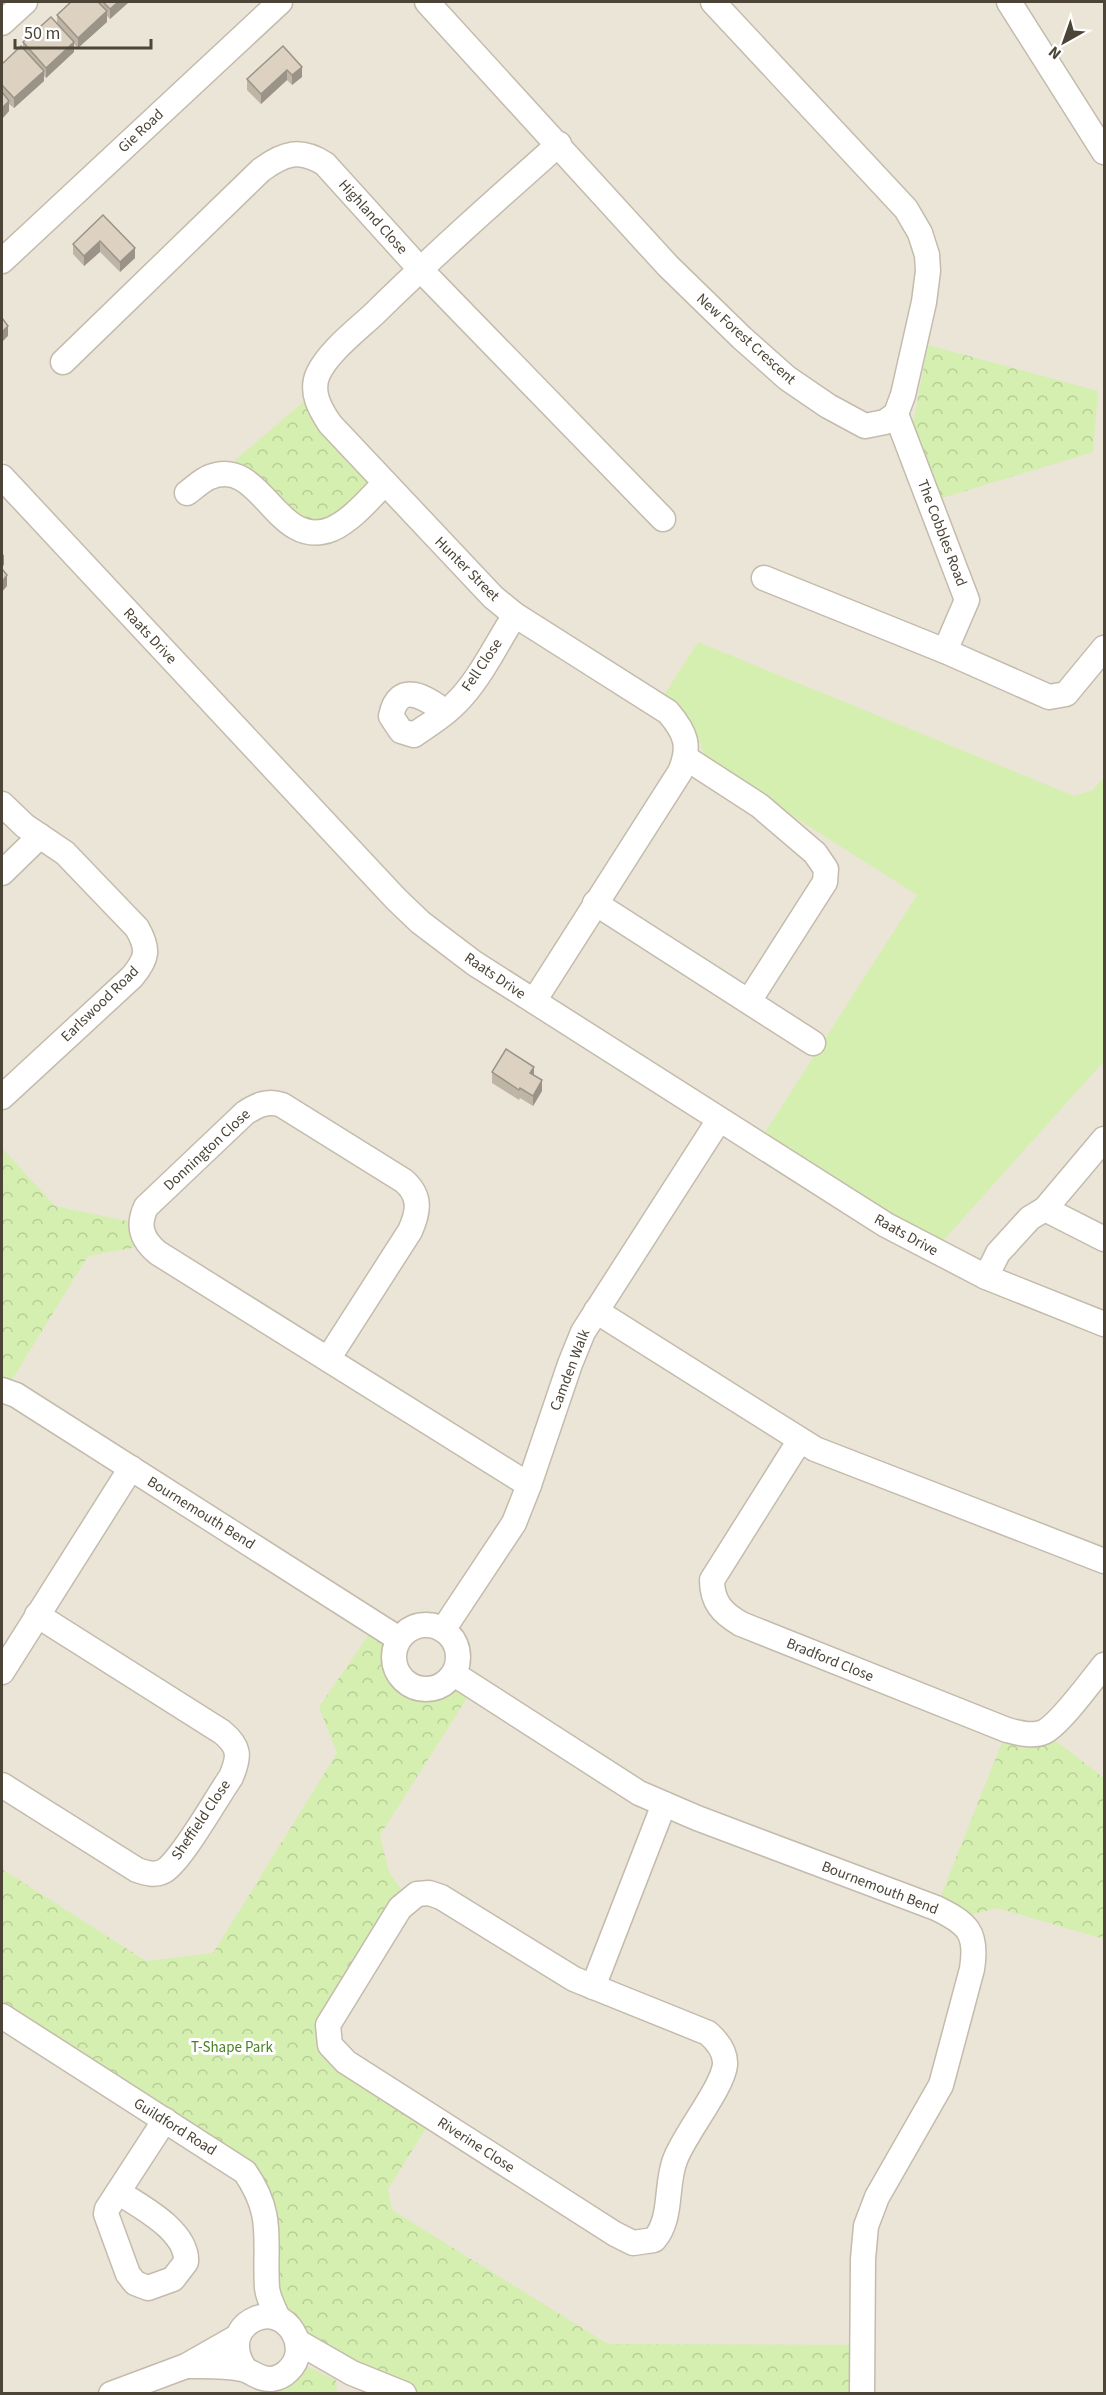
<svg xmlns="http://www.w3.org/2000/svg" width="1106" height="2395" font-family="'Source Sans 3',sans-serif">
<defs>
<pattern id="park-crowns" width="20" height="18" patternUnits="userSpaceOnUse" patternTransform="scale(1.5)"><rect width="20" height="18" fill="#d4efaf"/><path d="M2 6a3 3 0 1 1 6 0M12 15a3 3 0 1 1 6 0" fill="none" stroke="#b8ce97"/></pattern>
</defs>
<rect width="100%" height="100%" fill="#f7f3eb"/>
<!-- residential -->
<g fill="#ebe5d8">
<polygon points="2,2 1104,2 1104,1314 1008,1276 917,1234 486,959 435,921 402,890 2,459"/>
<polygon points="2,477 396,899 886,1225 1104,1324 1104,2393 2,2393"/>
</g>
<!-- green -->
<path fill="#d4efaf" d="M 698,642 L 1074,796 L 1093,790 L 1104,777 L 1104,1061 L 933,1252 L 759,1142 L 917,895 L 706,761 C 698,732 687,714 664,695 Z"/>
<!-- park -->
<g fill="url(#park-crowns)">
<polygon points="928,345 1098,391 1093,452 942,498 913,424"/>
<polygon points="309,397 383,482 336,524 290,524 234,461"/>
<polygon points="2,1148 55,1206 141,1224 148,1245 88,1256 5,1391 2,1390"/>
<path d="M 376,1624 L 399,1639 C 391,1660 394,1687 423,1689 C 432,1690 438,1684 446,1683 C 453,1681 467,1686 474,1687 L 380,1835 L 389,1872 L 408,1900 L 328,2034 L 433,2117 L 388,2189 L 392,2210 L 608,2344 L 862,2345 L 862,2393 L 404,2393 L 278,2318 L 256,2188 L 2,2016 L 2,1869 L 146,1961 L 213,1953 L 337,1753 L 319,1707 Z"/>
<polygon points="1007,1730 1044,1732 1104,1778 1104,1939 997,1908 974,1914 964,1925 936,1908"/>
<polygon points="306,2366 336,2380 337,2393 256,2394"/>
</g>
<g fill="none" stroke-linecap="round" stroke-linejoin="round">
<!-- minor casing -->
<g stroke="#c4bbac" stroke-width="27">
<g id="minor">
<polyline points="427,2 668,266 742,338 787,378 828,406 865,426 885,422 896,414 903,395 924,302 928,271 927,255 920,233 906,209 713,2"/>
<polyline points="1009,2 1104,152"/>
<polyline points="2,23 25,2"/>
<polyline points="2,261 280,2"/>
<path d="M 63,362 L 261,170 C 284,153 300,148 325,164 L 420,269 L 663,519"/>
<polyline points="896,414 967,600 945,651"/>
<polyline points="2,477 396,899 420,922 474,963 886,1225 986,1277 1104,1324"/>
<path d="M 187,493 C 194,488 202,480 210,477 C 262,456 276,552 332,529 C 352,520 369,499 384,484"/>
<polyline points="764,578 945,651 1049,697 1066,694 1104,648"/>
<path d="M 446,712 C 426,698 399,679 391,716 L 401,731 L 414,735 C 428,725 444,716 455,704 C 480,680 496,644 515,615"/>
<polyline points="686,758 760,806 815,853 826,869 825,882 749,1001"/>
<path d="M 2,804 L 25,826 L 65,853 L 137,928 C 149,949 148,958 132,977 L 2,1097"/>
<polyline points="2,873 40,836"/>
<polyline points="595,903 813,1043"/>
<path d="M 534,1001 L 680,772 C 691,746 686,733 668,712 L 515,615 L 493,597 L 330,424 C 320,409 310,392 318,374 C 328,352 357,330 374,314 C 434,255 496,200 559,144"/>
<polyline points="1045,1209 1104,1239"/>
<polyline points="986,1277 998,1253 1030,1218 1045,1209 1104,1139"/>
<polyline points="596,1311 815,1449 1104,1561"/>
<path d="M 328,1359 L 410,1231 C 419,1211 421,1196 404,1181 L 282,1105 C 268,1100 257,1105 245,1113 L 146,1207 C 137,1226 142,1240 158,1253 L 529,1485"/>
<polyline points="2,1390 16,1395 399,1639"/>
<path d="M 800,1440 L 712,1580 C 712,1602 722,1613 741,1624 L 1007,1730 C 1019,1733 1032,1737 1044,1732 C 1061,1723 1091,1681 1104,1665"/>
<circle cx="426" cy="1657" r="32"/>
<polyline points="443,1630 514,1523 529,1485 570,1364 583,1332 719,1120"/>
<polyline points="2,1672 131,1468"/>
<path d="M 454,1674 L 639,1793 L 697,1818 L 936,1908 C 967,1923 978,1932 972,1969 L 941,2085 L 877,2197 L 866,2226 L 863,2259 L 862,2394"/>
<path d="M 2,1785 L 137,1870 C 146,1873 155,1876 164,1871 C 182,1860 217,1797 231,1777 C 240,1756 240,1747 222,1732 L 37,1615"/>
<path d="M 429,1893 L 441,1897 L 574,1979 L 708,2033 C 717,2041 726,2052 725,2065 C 722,2089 685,2133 675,2160 C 665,2186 673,2218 654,2240 L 633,2243 L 615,2234 L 346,2062 L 330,2045 L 328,2025 L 400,1908 L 417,1894 Z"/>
<polyline points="593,1987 664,1804"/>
<path d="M 2,2016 L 245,2172 C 275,2215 264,2240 267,2288 C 268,2298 274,2309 278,2318"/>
<path d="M 118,2192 C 140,2206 188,2231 186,2262 L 173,2279 L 148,2288 L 135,2283 L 128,2274 L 106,2214 L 107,2209 L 159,2129 L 165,2120"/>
<polyline points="298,2342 352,2373 404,2394"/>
<path d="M 186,2366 C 205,2366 223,2365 242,2369 C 252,2371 259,2380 272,2379 C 278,2378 284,2375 288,2371 C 313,2348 286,2305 255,2319 C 233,2329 233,2352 245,2369"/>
<polyline points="111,2394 186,2366 237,2337"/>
</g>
</g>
<!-- minor -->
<use href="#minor" stroke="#fff" stroke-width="24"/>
</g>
<!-- wall -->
<g fill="#beb5a6">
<polygon points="71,2 129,2 110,19 107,16 107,22 78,48 74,44 74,52 46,78 44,76 44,81 14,108 9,104 9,111 2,119 2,64 23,48 23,42 57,23 57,15"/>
<polygon points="283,46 302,77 292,85 287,80 261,104 247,90 247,79"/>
<polygon points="103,215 135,258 120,272 100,252 84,266 73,254 73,244"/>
<polygon points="492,1072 534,1075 542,1091 533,1106 520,1098 519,1100 492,1083"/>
</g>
<!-- shaded-wall -->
<g fill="#9b9387">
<polygon points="118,2 129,2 110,19 110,9"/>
<polygon points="107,11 107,22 78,48 78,38"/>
<polygon points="74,42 74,52 46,78 46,68"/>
<polygon points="302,67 302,77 292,85 292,75"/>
<polygon points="287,70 287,80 261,104 261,94"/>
<polygon points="44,71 44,81 14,108 14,98"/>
<polygon points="9,101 9,111 2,119 2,108"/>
<polygon points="100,241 100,252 84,266 84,256"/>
<polygon points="135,248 135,258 120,272 120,262"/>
<polygon points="8,326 8,336 2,342 2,332"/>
<polygon points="4,554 4,565 2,567 2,557"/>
<polygon points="7,575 7,586 2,592 2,582"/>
<polygon points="534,1067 534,1077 530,1073"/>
<polygon points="542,1080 542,1091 533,1106 533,1096"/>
</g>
<!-- building -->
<g fill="#ddd2c1" stroke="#9b9387" stroke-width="1.5">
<polygon points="71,2 98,2 107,11 78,38 57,15"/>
<polygon points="103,2 118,2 110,9"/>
<polygon points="51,17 74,42 46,68 23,42"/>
<polygon points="21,46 44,71 14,98 2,85 2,64"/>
<polygon points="283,46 302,67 292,75 287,70 261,94 247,79"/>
<polygon points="2,92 9,101 2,108"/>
<polygon points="103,215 135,248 120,262 100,241 84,256 73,244"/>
<polygon points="2,318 8,326 2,332"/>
<polygon points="2,569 7,575 2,582"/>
<polygon points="506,1049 534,1067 530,1073 542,1080 533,1096 520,1088 519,1090 492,1072"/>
</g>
<g text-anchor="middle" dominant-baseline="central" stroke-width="6" stroke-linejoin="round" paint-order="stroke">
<!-- street labels -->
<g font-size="15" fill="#4c4437" stroke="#fff">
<text transform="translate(141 131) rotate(-43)">Gie Road</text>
<text transform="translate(373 217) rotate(48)">Highland Close</text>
<text transform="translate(746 339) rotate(42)">New Forest Crescent</text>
<text transform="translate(942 533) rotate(69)">The Cobbles Road</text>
<text transform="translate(467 569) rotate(45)">Hunter Street</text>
<text transform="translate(150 636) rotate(47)">Raats Drive</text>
<text transform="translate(482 665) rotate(-56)">Fell Close</text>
<text transform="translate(495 976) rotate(34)">Raats Drive</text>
<text transform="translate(100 1004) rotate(-44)">Earlswood Road</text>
<text transform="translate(207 1150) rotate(-43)">Donnington Close</text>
<text transform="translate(906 1235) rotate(29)">Raats Drive</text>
<text transform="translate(570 1370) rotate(-69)">Camden Walk</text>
<text transform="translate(201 1513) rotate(32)">Bournemouth Bend</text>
<text transform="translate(830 1660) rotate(22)">Bradford Close</text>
<text transform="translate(201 1820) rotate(-56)">Sheffield Close</text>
<text transform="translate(880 1888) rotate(21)">Bournemouth Bend</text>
<text transform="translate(175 2127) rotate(32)">Guildford Road</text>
<text transform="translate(476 2145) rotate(33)">Riverine Close</text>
</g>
<!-- park labels -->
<g font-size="15" fill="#478121" stroke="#fff">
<text x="232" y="2047">T-Shape Park</text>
</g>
</g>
<!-- border -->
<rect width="1106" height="2395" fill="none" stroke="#4c4437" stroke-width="6"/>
<!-- north arrow -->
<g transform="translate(1064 42) rotate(220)" stroke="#ffffff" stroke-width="4.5" paint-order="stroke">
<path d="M0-4.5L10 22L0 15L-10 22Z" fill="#4c4437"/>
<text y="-9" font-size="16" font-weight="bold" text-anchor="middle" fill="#4c4437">N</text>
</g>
<!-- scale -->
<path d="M15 39v9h136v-9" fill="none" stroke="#4c4437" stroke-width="3"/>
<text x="24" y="39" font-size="18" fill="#4c4437" stroke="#ffffff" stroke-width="4.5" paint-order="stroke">50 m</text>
</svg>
